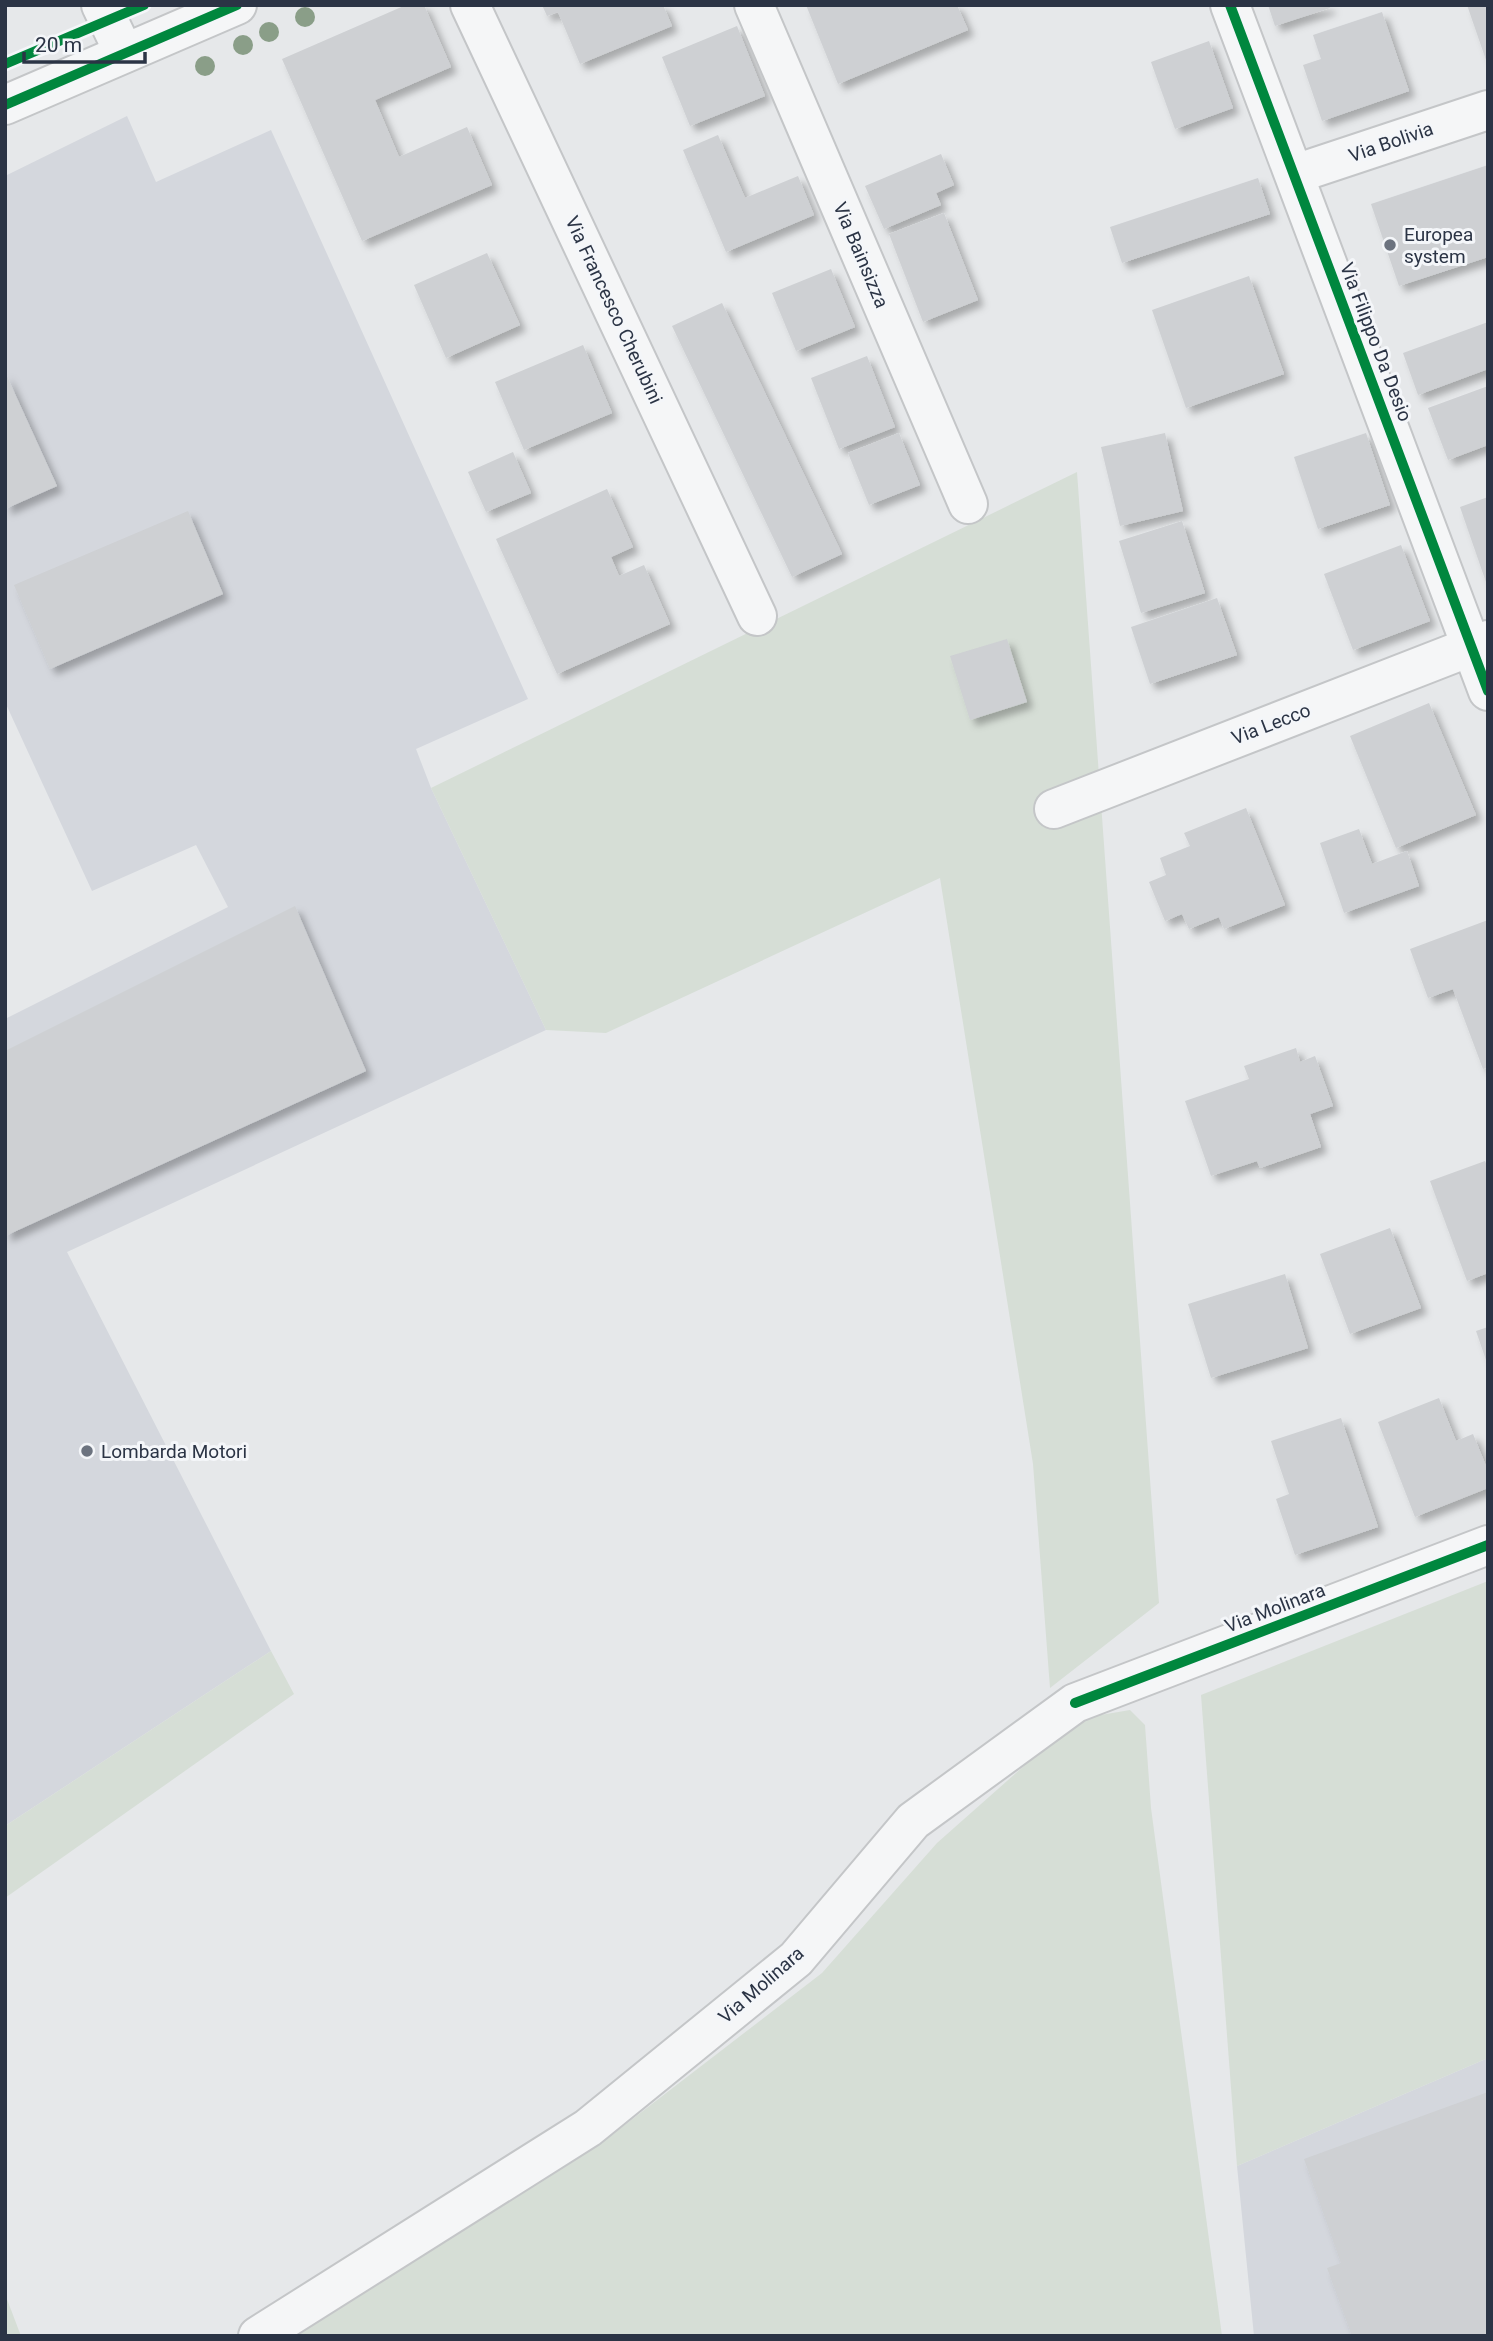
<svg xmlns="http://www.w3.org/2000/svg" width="1493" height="2341" font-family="Roboto,sans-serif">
<defs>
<filter id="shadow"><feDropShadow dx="6" dy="6" stdDeviation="3.5" flood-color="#0004"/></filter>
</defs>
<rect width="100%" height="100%" fill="#e6e8ea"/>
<!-- built -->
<g fill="#d4d7dd">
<polygon points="127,116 156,182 271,130 528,699 416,749 431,788 546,1030 67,1252 271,1651 5,1826 5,1019 228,907 196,845 92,891 5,702 5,176"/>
<polygon points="1488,2058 1488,2336 1254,2336 1237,2166"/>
</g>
<!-- green -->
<g fill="#d6ded6">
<polygon points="1077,472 1159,1603 1050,1688 1033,1464 940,878 606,1033 546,1030 431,788"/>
<polygon points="1488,1581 1488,2058 1237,2166 1201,1695"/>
<polygon points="271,1651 294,1694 5,1898 5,1826"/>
<polygon points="1130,1710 1145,1725 1151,1808 1222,2336 279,2336 600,2144 822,1973 937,1843 1077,1719"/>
<polygon points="5,2294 21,2336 5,2336"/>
</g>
<!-- building -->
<g fill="#ced0d3" filter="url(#shadow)">
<polygon points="406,5 424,5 451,67 375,100 399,157 467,127 492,185 362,241 282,59"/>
<polygon points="542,5 663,5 672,26 580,64 558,12 547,16"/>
<polygon points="806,5 957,5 968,30 838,84"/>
<polygon points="1268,5 1329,5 1330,8 1275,26"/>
<polygon points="1467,5 1488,5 1488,59 1486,60"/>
<polygon points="1382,12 1409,91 1322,121 1303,65 1321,59 1313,35"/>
<polygon points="737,26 765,96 690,126 662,57"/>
<polygon points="1209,41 1233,108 1175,129 1151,62"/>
<polygon points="718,135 745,198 798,176 814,215 726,252 683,150"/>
<polygon points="941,154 954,185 936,193 941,205 884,229 865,186"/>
<polygon points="1488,165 1488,257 1399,286 1371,204"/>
<polygon points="1258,178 1270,214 1122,263 1110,227"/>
<polygon points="944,213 978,300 923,322 889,234"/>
<polygon points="487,253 520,325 446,358 414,285"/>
<polygon points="831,269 855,327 796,351 772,293"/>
<polygon points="1249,276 1284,374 1186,408 1152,310"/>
<polygon points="722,303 842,554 792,577 672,326"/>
<polygon points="1488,322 1488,369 1418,395 1403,353"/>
<polygon points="583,345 612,413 524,450 495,382"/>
<polygon points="867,356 895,427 839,449 811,378"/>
<polygon points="5,372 57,486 5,509"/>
<polygon points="1488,386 1488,445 1448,460 1428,408"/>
<polygon points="899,433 920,485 869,505 848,453"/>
<polygon points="1165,433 1183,511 1120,526 1101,447"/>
<polygon points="1366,433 1390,505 1318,529 1294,457"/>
<polygon points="513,452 531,493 486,512 468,472"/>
<polygon points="607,489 633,547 611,557 619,576 644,565 670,624 557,674 496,539"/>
<polygon points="1488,497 1488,585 1487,585 1460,507"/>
<polygon points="188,511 223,594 50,669 14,585"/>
<polygon points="1182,521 1205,593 1141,613 1119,541"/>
<polygon points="1401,545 1430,621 1353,650 1324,574"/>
<polygon points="1217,598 1237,655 1150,684 1131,627"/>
<polygon points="1007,639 1027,702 970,720 950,656"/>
<polygon points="1429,703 1476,815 1396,848 1350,736"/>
<polygon points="1246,808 1285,905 1224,929 1219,917 1189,929 1182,914 1165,921 1149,882 1166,875 1160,858 1190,846 1184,833"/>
<polygon points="1359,829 1372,864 1407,851 1419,886 1344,913 1320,843"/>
<polygon points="295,906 366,1071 5,1236 5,1051"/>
<polygon points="1488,920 1488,1067 1483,1069 1453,989 1428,998 1410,949"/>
<polygon points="1296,1048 1300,1062 1315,1056 1333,1106 1310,1114 1321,1147 1260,1168 1257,1161 1211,1176 1185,1101 1249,1079 1244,1066"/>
<polygon points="1485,1161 1488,1168 1488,1273 1467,1281 1430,1181"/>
<polygon points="1390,1228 1421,1308 1350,1334 1320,1254"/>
<polygon points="1285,1274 1308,1348 1211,1378 1188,1304"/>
<polygon points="1488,1327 1488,1363 1487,1363 1476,1331"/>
<polygon points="1439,1398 1456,1441 1473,1434 1488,1471 1488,1488 1415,1517 1378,1422"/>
<polygon points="1341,1418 1378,1527 1295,1555 1276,1499 1289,1494 1271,1441"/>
<polygon points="1488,2092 1488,2336 1352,2336 1327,2268 1341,2263 1304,2159"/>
</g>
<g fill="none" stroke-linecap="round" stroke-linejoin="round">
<!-- minor casing -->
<g stroke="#c4c6c8" stroke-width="42">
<g id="minor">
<polyline points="101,5 124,53"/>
<polyline points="470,5 757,616"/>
<polyline points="754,5 968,504"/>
<polyline points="1230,5 1488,691"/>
<polyline points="5,105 237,5"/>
<polyline points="1295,174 1488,110"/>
<polyline points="1054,809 1488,640"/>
<polyline points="258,2336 588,2128 796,1959 913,1821 1075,1703 1488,1545"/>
</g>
</g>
<!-- minor -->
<use href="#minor" stroke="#f5f6f7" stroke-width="38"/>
<!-- cycleway casing -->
<g stroke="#f4f6f9" stroke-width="15">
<g id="cycleway">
<polyline points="1230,5 1488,691"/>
<polyline points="5,64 144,5"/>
<polyline points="5,105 237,5"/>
<polyline points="1075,1703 1488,1545"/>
</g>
</g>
<!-- cycleway -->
<use href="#cycleway" stroke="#00873e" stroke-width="10"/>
</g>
<!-- trees -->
<g fill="#8a9e88">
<circle cx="305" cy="17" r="10"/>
<circle cx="269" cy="32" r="10"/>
<circle cx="243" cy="45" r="10"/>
<circle cx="205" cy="66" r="10"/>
</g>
<!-- markers -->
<g fill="#6c737f" stroke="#f4f6f9" stroke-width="2.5">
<circle cx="1390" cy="245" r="7"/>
<circle cx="87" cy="1451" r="7"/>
</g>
<g text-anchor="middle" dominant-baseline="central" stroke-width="6" stroke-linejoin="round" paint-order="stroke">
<!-- street labels -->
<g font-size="19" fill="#2b3445" stroke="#f4f6f9">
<text transform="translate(1391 142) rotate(-19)">Via Bolivia</text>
<text transform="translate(861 255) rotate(67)">Via Bainsizza</text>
<text transform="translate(614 310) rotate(65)">Via Francesco Cherubini</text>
<text transform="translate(1376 342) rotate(69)">Via Filippo Da Desio</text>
<text transform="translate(1271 724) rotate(-21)">Via Lecco</text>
<text transform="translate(1275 1608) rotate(-21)">Via Molinara</text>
<text transform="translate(761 1985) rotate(-41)">Via Molinara</text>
</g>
<!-- poi labels -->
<g font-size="19" fill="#2b3445" stroke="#f4f6f9" text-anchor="start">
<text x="1404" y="234">Europea<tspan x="1404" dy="22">system</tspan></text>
<text x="101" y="1451">Lombarda Motori</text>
</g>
</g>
<!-- border -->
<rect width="1493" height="2341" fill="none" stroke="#2b3445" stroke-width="14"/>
<!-- scale -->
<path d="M24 52v10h121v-10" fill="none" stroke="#2b3445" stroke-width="3.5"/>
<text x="35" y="52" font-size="21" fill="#2b3445" stroke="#f4f6f9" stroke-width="5" paint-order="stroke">20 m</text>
</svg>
